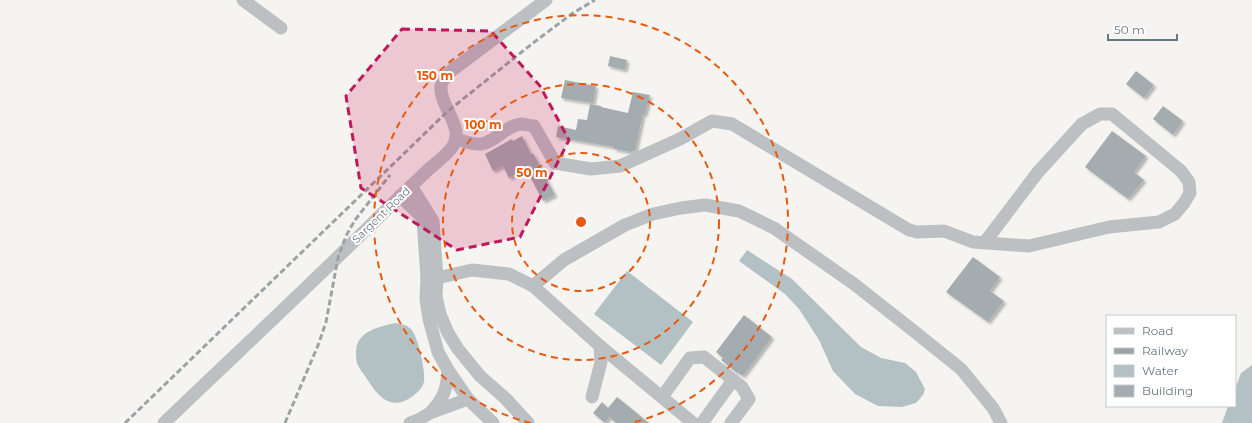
<svg xmlns="http://www.w3.org/2000/svg" width="1252" height="423" font-family="Montserrat,sans-serif">
<defs>
<filter id="shadow"><feDropShadow dx="2.5" dy="2.5" stdDeviation="1" flood-color="#0004"/></filter>
</defs>
<rect width="100%" height="100%" fill="#f5f4f1"/>
<!-- water -->
<g fill="#b4c1c4">
<polygon points="747,250 792,279 861,347 881,358 905,363 916,372 925,389 923,395 916,403 902,407 878,406 855,394 833,371 819,340 799,309 785,294 739,261"/>
<polygon points="627,271 693,322 661,365 594,314"/>
<path d="M 395,323 C 401,324 407,325 411,329 C 418,336 426,373 424,382 C 422,389 416,394 410,398 C 390,411 377,395 367,379 C 364,374 359,369 357,363 C 356,360 356,355 356,351 C 357,331 379,327 395,323 Z"/>
<polygon points="1252,365 1252,423 1222,423 1228,406 1235,406 1235,389 1241,373"/>
</g>
<!-- building -->
<g fill="#a4acb0" filter="url(#shadow)">
<polygon points="610,56 627,60 625,70 608,66"/>
<polygon points="1136,71 1154,85 1144,98 1126,84"/>
<polygon points="565,80 596,86 593,103 561,98"/>
<polygon points="633,92 650,95 645,114 643,114 635,151 631,152 614,149 614,147 556,137 558,126 576,130 578,119 587,120 590,104 601,106 601,107 628,113"/>
<polygon points="1163,106 1183,121 1173,135 1153,119"/>
<polygon points="1112,131 1146,156 1134,172 1144,180 1128,199 1085,167"/>
<polygon points="522,136 531,154 533,153 555,195 543,201 526,169 509,178 503,166 493,171 485,154 512,139 513,141"/>
<polygon points="973,257 1000,277 990,291 1004,301 988,322 946,292"/>
<polygon points="744,315 772,337 743,376 737,372 737,373 721,360 723,358 716,352"/>
<polygon points="617,397 649,423 616,423 609,417 605,423 593,413 602,402 608,408"/>
</g>
<g fill="none" stroke-linecap="round" stroke-linejoin="round">
<!-- minor -->
<g stroke="#bcc0c3" stroke-width="13">
<polyline points="243,0 281,28"/>
<path d="M 456,139 C 464,141 473,145 481,144 C 496,142 506,125 521,124 C 525,124 530,126 534,126 L 555,163 L 591,169 L 620,166 L 680,139 L 712,121 L 732,124 L 909,230 L 917,232 L 944,231 L 973,242 L 1029,246 L 1109,227 L 1159,222 L 1175,214 L 1184,203 L 1190,193 L 1189,182 L 1181,171 L 1112,114 L 1100,114 L 1082,124 L 1038,172 L 985,242"/>
<polyline points="411,186 433,221 437,278 436,296 440,314 448,333 458,349 480,376 506,399 528,423"/>
<polyline points="400,196 420,215 423,220 427,278 426,299 429,319 438,352 448,370 468,399 493,423"/>
<polyline points="427,278 437,278 472,270 509,274 533,286 600,346 693,423"/>
<polyline points="533,286 564,260 625,225 653,214 681,208 705,205 739,211 774,228 854,284 915,332 961,369 993,408 1001,423"/>
<polyline points="592,397 601,362 600,346"/>
<polyline points="662,397 690,358 704,357 742,387 749,399 731,423"/>
<path d="M 431,412 C 444,398 447,389 448,370"/>
<path d="M 164,423 C 237,353 311,284 383,213 C 398,198 413,184 429,169 C 437,162 447,155 453,146 C 465,127 439,106 441,86 C 442,80 447,75 451,71 L 546,0"/>
<polyline points="410,423 418,420 430,413 468,399"/>
<polyline points="702,423 733,380"/>
</g>
<!-- rail -->
<g stroke="#9ca3a7" stroke-width="3" stroke-dasharray="6 3" stroke-linecap="butt">
<polyline points="125,423 448,111 533,43 573,13 595,0"/>
<polyline points="285,423 319,343 326,322 338,258 346,236 355,220 390,175"/>
</g>
</g>
<!-- marked area -->
<path fill="#c2185b" fill-opacity="0.2" stroke="#c2185b" stroke-width="3" stroke-dasharray="8 5" stroke-linejoin="round" d="M 402,29 L 491,31 L 540,86 L 569,140 L 520,237 L 457,250 L 361,188 L 346,96 Z"/>
<!-- distance rings -->
<g fill="none" stroke="#e8590c" stroke-width="2" stroke-dasharray="7 5">
<circle cx="581" cy="222" r="69"/>
<circle cx="581" cy="222" r="138"/>
<path d="M531 423A207 207 0 1 1 631 423"/>
</g>
<g text-anchor="middle" dominant-baseline="central" stroke-width="4" stroke-linejoin="round" paint-order="stroke">
<!-- street labels -->
<g font-size="11" fill="#677780" stroke="#fff">
<text transform="translate(381 215) rotate(-44)">Sargent Road</text>
</g>
</g>
<circle cx="581" cy="222" r="6" fill="#e8590c" stroke="#fff" stroke-width="2"/>
<g font-size="12" text-anchor="middle" font-weight="bold" fill="#e8590c" stroke="#fff" stroke-width="4" stroke-linejoin="round" paint-order="stroke">
<text x="435" y="80">150 m</text>
<text x="483" y="129">100 m</text>
<text x="532" y="177">50 m</text>
</g>
<!-- legend -->
<rect x="1106" y="315" width="130" height="92" fill="#ffffff" stroke="#c2c9cc"/>
<rect x="1114" y="328" width="20" height="6" fill="#bcc0c3" stroke="#c2c9cc"/>
<text x="1142" y="335" font-size="12" fill="#677780">Road</text>
<rect x="1114" y="348" width="20" height="6" fill="#9ca3a7" stroke="#c2c9cc"/>
<text x="1142" y="355" font-size="12" fill="#677780">Railway</text>
<rect x="1114" y="365" width="20" height="12" fill="#b4c1c4" stroke="#c2c9cc"/>
<text x="1142" y="375" font-size="12" fill="#677780">Water</text>
<rect x="1114" y="385" width="20" height="12" fill="#a4acb0" stroke="#c2c9cc"/>
<text x="1142" y="395" font-size="12" fill="#677780">Building</text>
<!-- scale -->
<path d="M1108 34v6h69v-6" fill="none" stroke="#677780" stroke-width="2"/>
<text x="1114" y="34" font-size="12" fill="#677780" stroke="#ffffff" stroke-width="3" paint-order="stroke">50 m</text>
</svg>
